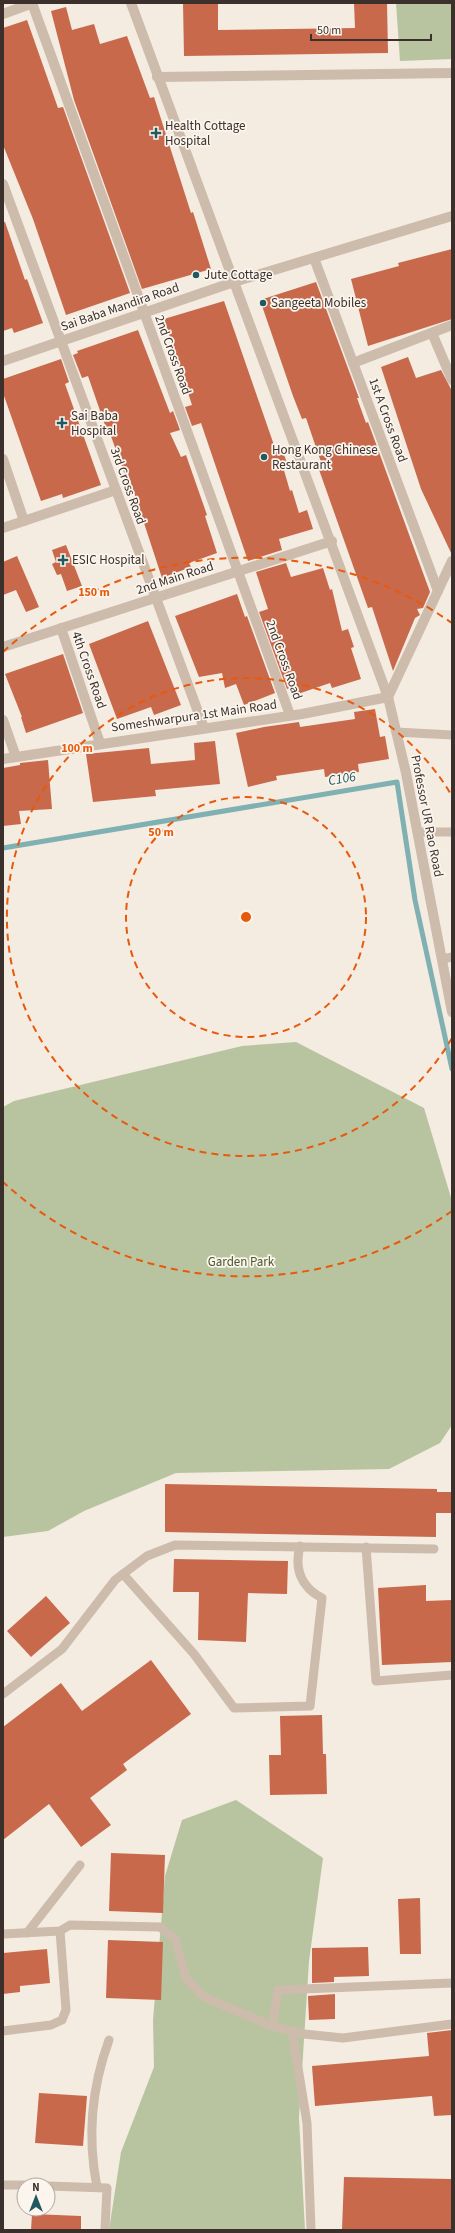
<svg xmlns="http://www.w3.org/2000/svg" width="455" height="2233" font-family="'Source Sans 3',sans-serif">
<rect width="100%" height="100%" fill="#f4ebe1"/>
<!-- green -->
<g fill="#b8c4a0">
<polygon points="396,3 452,3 452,59 400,61"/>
<polygon points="296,1042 424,1108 452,1201 452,1425 440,1443 389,1469 176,1473 84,1511 48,1531 3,1537 3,1107 14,1101 242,1046"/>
<polygon points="236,1800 323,1858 309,1961 299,2118 305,2230 109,2230 121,2152 154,2067 153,2020 165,1876 182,1820"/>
</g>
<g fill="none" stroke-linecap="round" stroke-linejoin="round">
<!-- stream -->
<polyline stroke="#7fb0b2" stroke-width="5" points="3,848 397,782 415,900 452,1069"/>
</g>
<!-- building -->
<g fill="#c8694b">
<polygon points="183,3 218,3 218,30 355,28 354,3 387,3 388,53 184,56"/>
<polygon points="66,7 72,30 94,24 100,44 127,36 150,98 154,97 191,213 193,212 211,269 142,289 74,100 51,11"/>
<polygon points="27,20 58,108 63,107 130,293 66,315 33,219 3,145 3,28"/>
<polygon points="3,222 5,222 25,280 27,279 43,323 14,333 12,328 3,331"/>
<polygon points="452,249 452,319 368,346 351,279 399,266 398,263"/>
<polygon points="316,282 359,398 357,398 366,423 368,422 430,592 423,608 417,609 420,615 415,618 393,671 372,607 368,608 317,464 321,462 306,418 302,419 293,396 260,300"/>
<polygon points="224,301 275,448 281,446 288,466 283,467 290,491 292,490 299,513 307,510 313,529 279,539 282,550 248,561 201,423 192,426 185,407 192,405 164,319"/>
<polygon points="138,330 170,413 173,411 180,430 170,433 181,457 186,455 207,515 205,516 217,553 189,563 191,567 162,578 128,474 125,475 108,428 106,428 88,376 82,378 73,355 78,353 77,351"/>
<polygon points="408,357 416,378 441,370 452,391 452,555 421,489 381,367"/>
<polygon points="61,359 69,382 65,384 101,485 63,498 62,494 41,501 3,393 3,379"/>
<polygon points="66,545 82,586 67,591 61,574 57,575 52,564 56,562 52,550"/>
<polygon points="17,556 39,607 26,612 16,590 3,595 3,562"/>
<polygon points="286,563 291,577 323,568 330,590 332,589 342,631 348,629 354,647 351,648 361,679 332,688 330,683 295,695 293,687 287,689 259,612 268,609 256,572"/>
<polygon points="237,594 245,617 247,616 275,693 244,705 236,684 225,688 222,673 199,677 175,616"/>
<polygon points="148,621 181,705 154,715 151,707 117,719 89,644"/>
<polygon points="63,654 83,713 26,733 21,717 22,717 5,674"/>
<polygon points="375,709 380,737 385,736 389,759 358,764 359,772 325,777 324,769 276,776 277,780 248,787 236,733 264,727 299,722 300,727 355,719 354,712"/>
<polygon points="215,741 220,784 155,790 156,796 93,802 86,754 149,748 151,764 195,760 194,743"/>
<polygon points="48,760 52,809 19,811 21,824 3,826 3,768 20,765 20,763"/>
<polygon points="165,1484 437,1489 437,1492 452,1492 452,1513 436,1513 436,1537 165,1532"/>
<polygon points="174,1559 288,1561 287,1594 248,1593 246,1642 198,1640 199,1592 173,1592"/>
<polygon points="426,1585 426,1601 452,1600 452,1662 382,1665 378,1588"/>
<polygon points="46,1596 70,1623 31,1657 7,1631"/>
<polygon points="151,1660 191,1714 123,1764 127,1770 90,1798 111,1825 81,1847 49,1804 3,1840 3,1727 61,1683 82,1711"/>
<polygon points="322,1715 323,1754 326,1754 327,1794 270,1795 269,1755 281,1755 280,1716"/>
<polygon points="111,1853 165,1855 163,1913 109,1911"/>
<polygon points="420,1898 421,1954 400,1954 398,1899"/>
<polygon points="108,1940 163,1942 161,2000 106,1998"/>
<polygon points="368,1947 369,1976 334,1977 334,1982 312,1983 312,1948"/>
<polygon points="47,1949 50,1983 20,1986 20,1992 3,1994 3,1953"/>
<polygon points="335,1994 335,2019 309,2020 308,1996"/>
<polygon points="452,2030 452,2115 434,2116 432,2096 315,2106 312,2066 429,2056 427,2033"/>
<polygon points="39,2093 87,2096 83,2146 35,2143"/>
<polygon points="344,2177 452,2179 452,2230 342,2230"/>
<polygon points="32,2214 81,2216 81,2230 31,2230"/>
</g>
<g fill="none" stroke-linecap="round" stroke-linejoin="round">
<!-- service -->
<g stroke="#cdbbac" stroke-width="9">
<polyline points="396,732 452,735"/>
<polyline points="418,832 452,832"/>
<polyline points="442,959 452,957"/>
<polyline points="366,1547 376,1681 452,1675"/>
<path d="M 123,1574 L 194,1654 L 234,1708 L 310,1706 L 322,1598 C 301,1587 294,1569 300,1546"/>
<polyline points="3,1694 62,1649 115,1580 147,1556 175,1545 434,1549"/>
<polyline points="27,1933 80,1865"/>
<polyline points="3,1934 60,1931 70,1925 160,1927 175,1939 186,1978 204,1997 272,2026 304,2034 343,2038 452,2024"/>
<polyline points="272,2026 278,1990 452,1983"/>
<polyline points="3,2031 51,2025 62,2020 66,2010 60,1931"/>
<polyline points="292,2031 307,2123 311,2230"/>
<polyline points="3,2185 24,2185"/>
<polyline points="48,2186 107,2188 105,2230"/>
<path d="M 97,2187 C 87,2136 91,2089 109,2040"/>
</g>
<!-- minor -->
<g stroke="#cdbbac" stroke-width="10">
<polyline points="32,3 290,715"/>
<polyline points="131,3 234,282"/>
<polyline points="3,14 33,3"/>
<polyline points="157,77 452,73"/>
<polyline points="3,184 204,728"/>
<polyline points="314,258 438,591"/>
<polyline points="432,333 452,380"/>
<polyline points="353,363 452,325"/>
<polyline points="3,459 24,521"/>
<polyline points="3,528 116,490"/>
<polyline points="61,628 100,743"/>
<polyline points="3,647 332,541"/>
<polyline points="388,697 452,561"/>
<polyline points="3,720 16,757"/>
</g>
<!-- tertiary -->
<g stroke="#cdbbac" stroke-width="10">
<polyline points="234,282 388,697 406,773 452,1012"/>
<polyline points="3,361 234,282 452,216"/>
<polyline points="3,759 302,714 388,697"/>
</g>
</g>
<!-- distance rings -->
<g fill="none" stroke="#e8590c" stroke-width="2" stroke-dasharray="7 5">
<circle cx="246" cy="917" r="120"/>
<path d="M452 1038A239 239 0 1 1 452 796"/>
<path d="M452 1211A359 359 0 0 1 3 1182M3 652A359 359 0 0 1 452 623"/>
</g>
<!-- markers -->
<g fill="#1f5a5e" stroke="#fbf5ee" stroke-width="1.5">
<path d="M154 127h4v4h4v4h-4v4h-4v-4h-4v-4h4z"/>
<circle cx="196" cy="275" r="4"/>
<circle cx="263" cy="303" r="4"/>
<path d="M60 417h4v4h4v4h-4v4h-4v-4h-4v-4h4z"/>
<circle cx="264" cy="457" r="4"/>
<path d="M61 554h4v4h4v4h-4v4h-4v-4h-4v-4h4z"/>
</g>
<g text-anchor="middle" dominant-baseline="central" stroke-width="3.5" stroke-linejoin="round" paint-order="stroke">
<!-- poi labels -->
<g font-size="13" fill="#3b302b" stroke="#fbf5ee" text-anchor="start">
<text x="165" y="126">Health Cottage<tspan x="165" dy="15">Hospital</tspan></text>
<text x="204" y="275">Jute Cottage</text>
<text x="271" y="303">Sangeeta Mobiles</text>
<text x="71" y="416">Sai Baba<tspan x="71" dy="15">Hospital</tspan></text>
<text x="272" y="450">Hong Kong Chinese<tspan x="272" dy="15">Restaurant</tspan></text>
<text x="72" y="560">ESIC Hospital</text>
</g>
<!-- street labels -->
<g font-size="13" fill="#3b302b" stroke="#fbf5ee">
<text transform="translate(120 307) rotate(-19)">Sai Baba Mandira Road</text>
<text transform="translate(173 355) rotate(70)">2nd Cross Road</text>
<text transform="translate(388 420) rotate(70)">1st A Cross Road</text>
<text transform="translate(128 486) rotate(70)">3rd Cross Road</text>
<text transform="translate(175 578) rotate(-18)">2nd Main Road</text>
<text transform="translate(284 660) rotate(70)">2nd Cross Road</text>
<text transform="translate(89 670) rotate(71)">4th Cross Road</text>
<text transform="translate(194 716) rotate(-8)">Someshwarpura 1st Main Road</text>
<text transform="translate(427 816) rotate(79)">Professor UR Rao Road</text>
</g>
<!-- park labels -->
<g font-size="13" fill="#4a5a2e" stroke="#fbf5ee">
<text x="241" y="1262">Garden Park</text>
</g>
<!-- water labels -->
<g font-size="14" font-style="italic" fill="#1f5a5e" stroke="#fbf5ee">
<text transform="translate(342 779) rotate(-10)">C106</text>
</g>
</g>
<circle cx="246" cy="917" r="6" fill="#e8590c" stroke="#fbf5ee" stroke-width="2"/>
<g font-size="12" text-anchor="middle" font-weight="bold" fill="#e8590c" stroke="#fbf5ee" stroke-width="3.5" stroke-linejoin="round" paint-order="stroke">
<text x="94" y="596">150 m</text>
<text x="77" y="752">100 m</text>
<text x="161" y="836">50 m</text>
</g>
<!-- border -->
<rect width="455" height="2233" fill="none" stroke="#3b302b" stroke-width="8"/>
<!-- north arrow -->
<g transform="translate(36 2197)"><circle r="19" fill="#fbf5ee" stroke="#aea6a0"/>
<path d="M0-3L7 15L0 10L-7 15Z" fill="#1f5a5e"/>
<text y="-6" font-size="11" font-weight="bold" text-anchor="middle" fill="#3b302b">N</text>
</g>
<!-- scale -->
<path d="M311 34v6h120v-6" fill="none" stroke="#3b302b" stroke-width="2"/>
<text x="317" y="34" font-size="12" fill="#3b302b" stroke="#fbf5ee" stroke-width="3" paint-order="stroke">50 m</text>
</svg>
